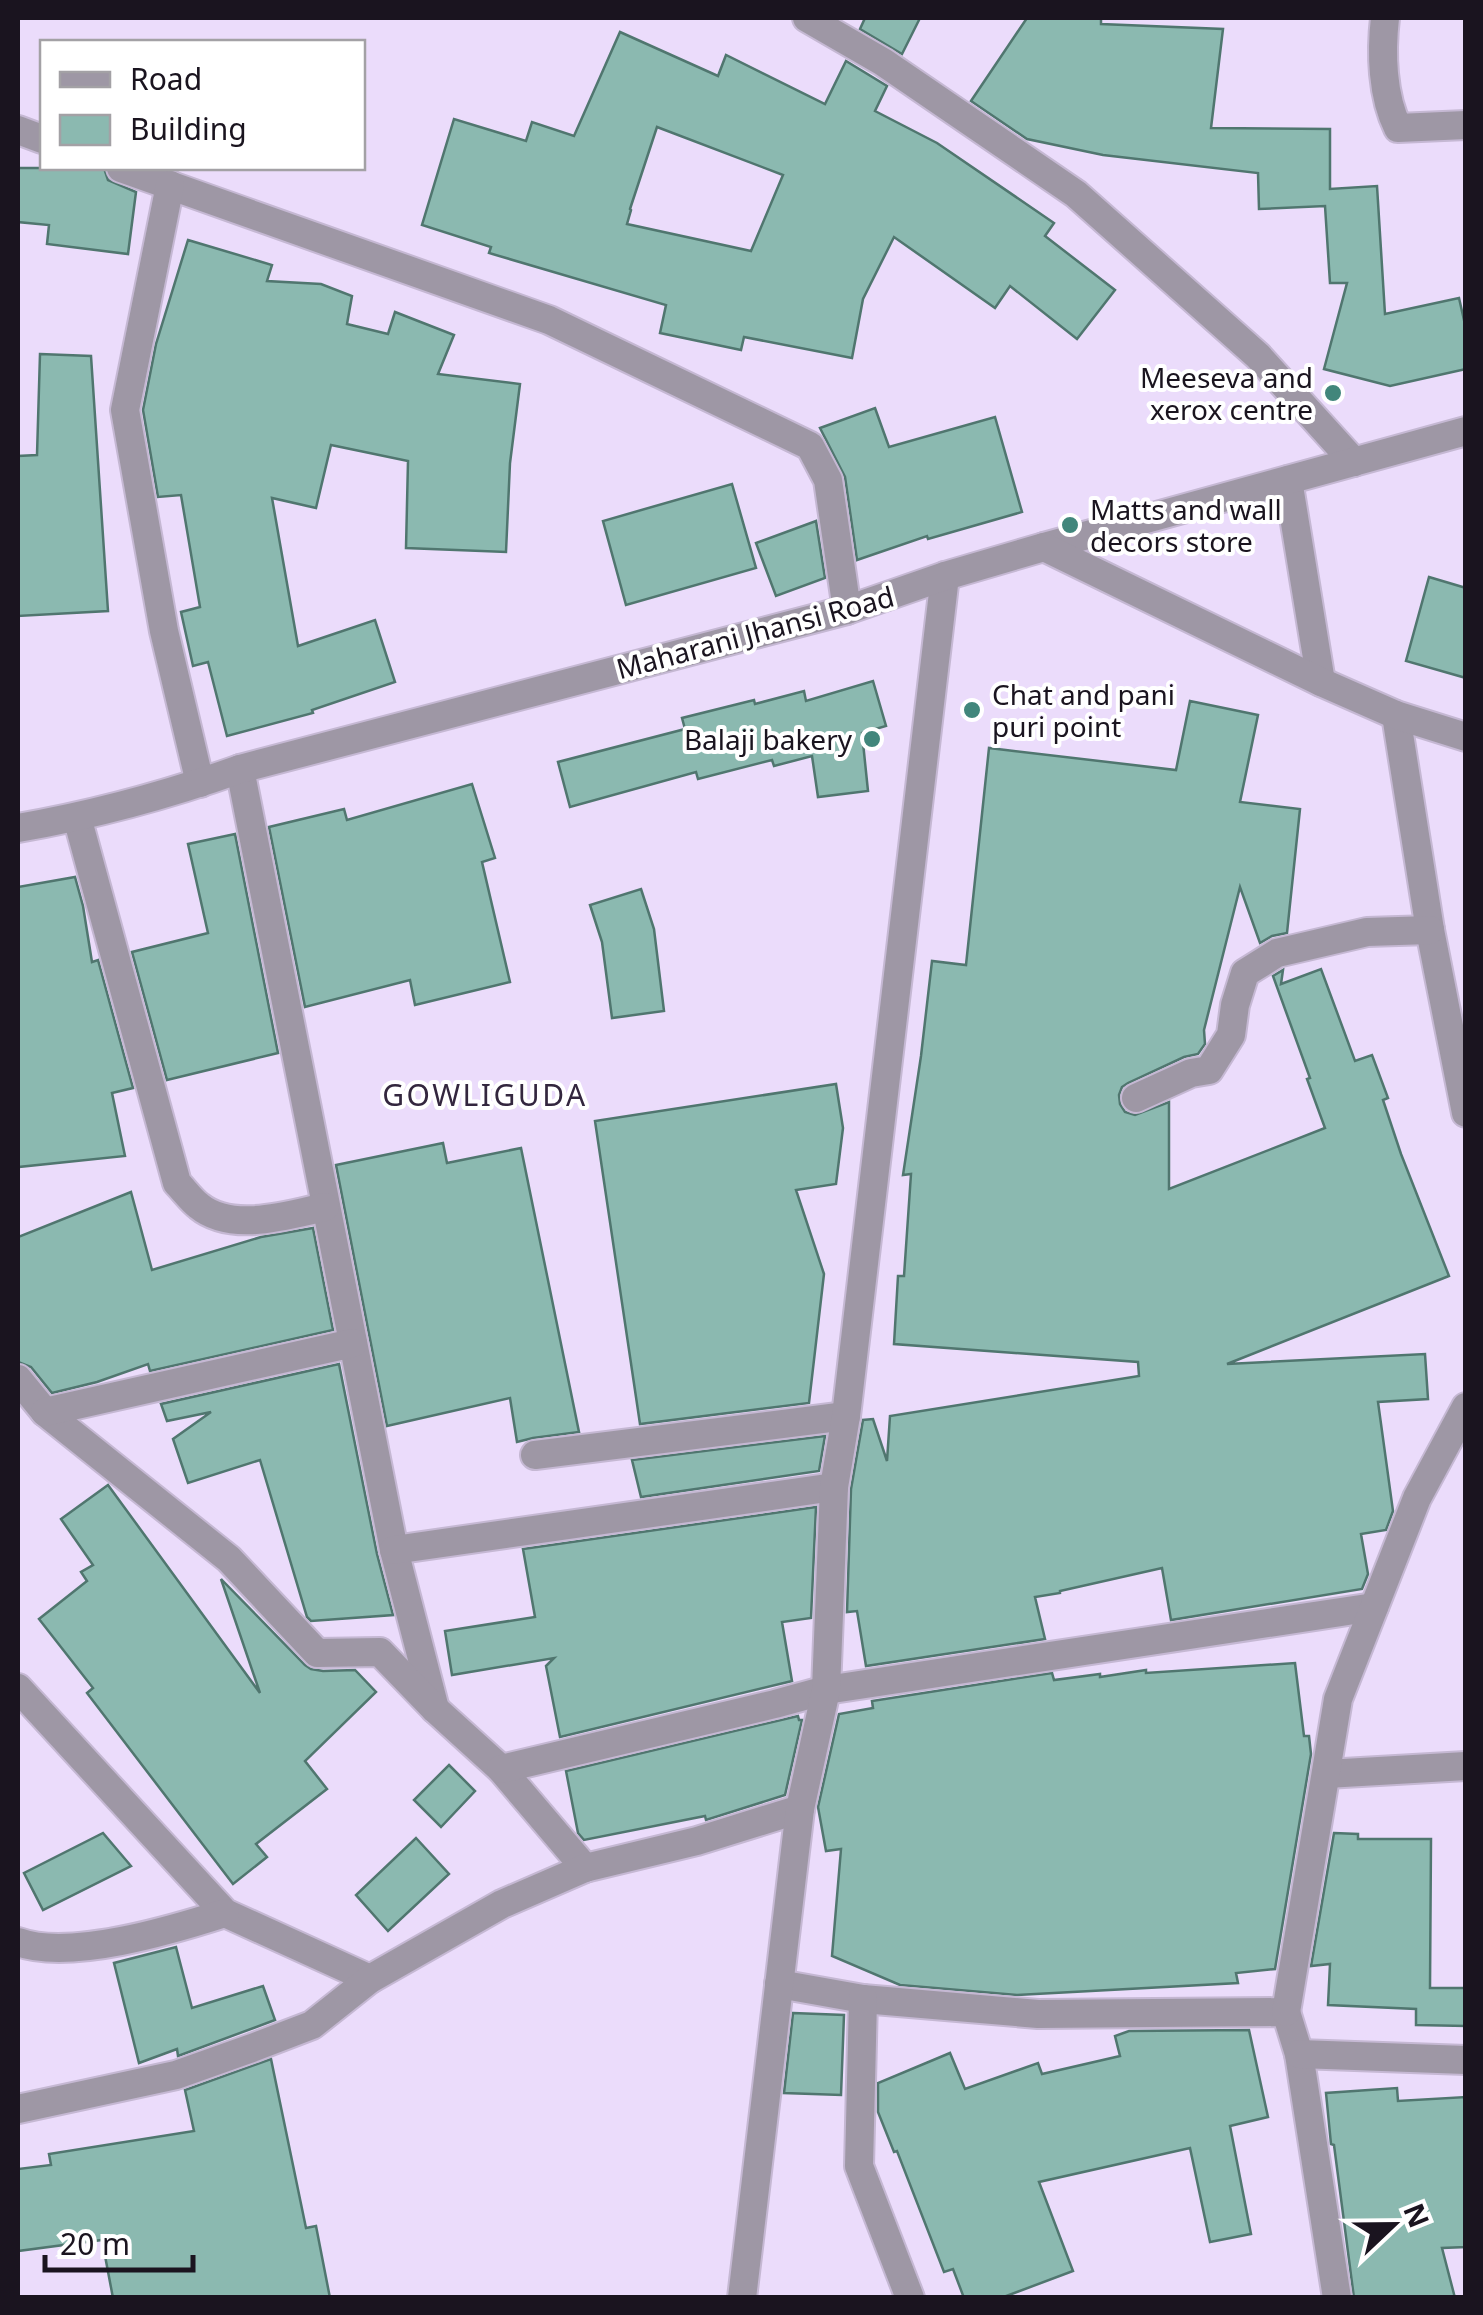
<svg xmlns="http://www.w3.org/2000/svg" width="1483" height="2315" font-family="'Noto Sans',sans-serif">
<rect width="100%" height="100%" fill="#ebdcfb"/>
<!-- building -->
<g fill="#8bb9b0" stroke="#50766f" stroke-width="2.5" fill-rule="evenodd">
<polygon points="865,18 920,18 902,54 860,29"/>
<polygon points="1027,18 1101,18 1101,24 1223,29 1211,128 1330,129 1330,189 1377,186 1385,314 1459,298 1466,329 1466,369 1390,386 1324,369 1347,283 1330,283 1325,206 1259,209 1258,173 1103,155 1027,139 971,101"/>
<path d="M 620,32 L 718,76 L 726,55 L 825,104 L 846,61 L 887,86 L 875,111 L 937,143 L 1054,223 L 1045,236 L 1115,290 L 1077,339 L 1010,286 L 995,308 L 894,237 L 863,299 L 852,358 L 744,337 L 741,350 L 660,333 L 666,305 L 489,253 L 491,247 L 422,225 L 454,119 L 526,141 L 532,122 L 574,136 ZM 657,127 L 783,175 L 751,251 L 627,224 L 631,210 L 630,209 Z"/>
<polygon points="18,168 104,168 108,180 136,192 128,254 47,244 49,225 18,222"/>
<polygon points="188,240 272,265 267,281 321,284 352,296 347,324 388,334 395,312 454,335 438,374 520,384 510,463 506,552 406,548 408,461 331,445 316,508 272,498 298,646 375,620 395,682 312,710 313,713 227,736 208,662 193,666 181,612 200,607 181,495 158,497 143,410 156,344"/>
<polygon points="40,354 91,356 108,611 18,616 18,456 37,455"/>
<polygon points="875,408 889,447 995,417 1022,512 928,539 927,536 857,560 845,477 820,428"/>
<polygon points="732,484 756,568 626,605 603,521"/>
<polygon points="816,521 825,578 776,596 756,543"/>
<polygon points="1429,577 1466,588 1466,678 1406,661"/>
<polygon points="873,681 886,726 862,733 868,791 818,797 812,756 774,766 772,760 698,779 696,772 570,807 558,762 685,729 682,718 754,700 755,704 804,691 806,701"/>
<polygon points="1190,701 1258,715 1240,802 1300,809 1287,933 1272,936 1260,943 1240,887 1204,1030 1205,1044 1198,1054 1184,1057 1128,1083 1122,1087 1119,1095 1120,1104 1125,1112 1135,1115 1169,1102 1169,1189 1325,1128 1307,1079 1310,1078 1273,976 1283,970 1281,984 1321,969 1355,1061 1372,1055 1388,1098 1383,1100 1401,1154 1449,1276 1227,1364 1425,1354 1428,1399 1378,1402 1393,1511 1386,1530 1361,1534 1368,1574 1362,1589 1171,1620 1162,1568 1060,1591 1060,1593 1035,1597 1045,1639 866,1666 857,1611 847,1612 851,1489 863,1420 873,1419 887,1461 890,1416 1139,1376 1138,1362 894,1344 898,1276 904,1276 911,1174 903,1175 921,1056 932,961 966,965 989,748 1176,770"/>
<polygon points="472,784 495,858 482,862 510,982 415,1005 410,980 305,1007 269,827 344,809 347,820"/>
<polygon points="235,834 278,1053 167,1080 132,952 208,933 188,844"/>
<polygon points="75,877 83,906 92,962 98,960 133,1088 112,1093 125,1156 18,1167 18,887"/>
<polygon points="641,889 654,929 664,1011 612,1018 602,942 590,905"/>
<polygon points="836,1084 843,1128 836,1184 796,1190 824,1274 809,1403 640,1424 595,1121"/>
<polygon points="443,1143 447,1163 521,1148 579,1432 533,1438 517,1442 510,1398 387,1426 336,1165"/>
<polygon points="131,1192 152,1270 261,1237 313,1228 333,1330 150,1371 148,1364 97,1382 52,1393 31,1367 18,1362 18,1237"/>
<polygon points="339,1364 377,1554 393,1615 311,1621 307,1617 260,1460 188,1483 173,1439 211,1412 167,1421 161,1404"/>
<polygon points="825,1436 819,1471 641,1497 632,1460"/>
<polygon points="108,1485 260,1693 221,1579 305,1665 311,1669 323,1671 355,1670 376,1692 305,1761 327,1789 256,1844 267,1857 233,1884 87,1693 93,1688 39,1619 87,1581 81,1572 93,1565 61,1519"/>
<polygon points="816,1507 811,1618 782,1622 792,1681 560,1737 546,1666 554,1658 452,1675 445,1631 535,1617 523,1549"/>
<polygon points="1295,1663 1304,1736 1309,1736 1311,1754 1275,1969 1236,1973 1238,1983 1017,1995 900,1985 832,1956 841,1849 826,1851 818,1807 839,1714 873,1708 872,1701 1052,1673 1054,1680 1100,1674 1100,1677 1146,1670 1146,1673"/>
<polygon points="798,1716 799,1720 802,1720 785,1795 706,1820 705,1816 584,1840 578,1833 566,1771"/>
<polygon points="449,1765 475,1791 441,1827 414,1800"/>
<polygon points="103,1833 131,1866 43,1910 24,1873"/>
<polygon points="1334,1833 1358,1834 1358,1839 1431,1839 1430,1988 1466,1988 1466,2026 1416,2025 1416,2009 1328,2005 1330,1964 1311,1966"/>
<polygon points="416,1838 449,1874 388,1931 356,1895"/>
<polygon points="176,1947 192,2008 263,1986 275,2020 178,2056 177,2049 139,2063 114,1963"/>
<polygon points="793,2013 844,2015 841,2095 784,2093"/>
<polygon points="1249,2030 1268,2117 1230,2126 1251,2234 1210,2242 1190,2148 1039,2182 1073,2271 1001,2298 964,2298 953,2269 944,2272 897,2151 894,2152 878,2112 878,2083 950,2053 965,2089 1038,2063 1042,2074 1120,2056 1115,2036 1129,2031"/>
<polygon points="271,2059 306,2228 316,2226 330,2298 113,2298 102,2240 18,2251 18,2169 51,2165 49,2154 194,2131 185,2090"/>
<polygon points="1397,2088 1398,2101 1466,2097 1466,2247 1442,2248 1455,2298 1354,2298 1334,2145 1331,2144 1326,2093"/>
</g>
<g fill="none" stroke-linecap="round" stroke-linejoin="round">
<!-- minor casing -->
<g stroke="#c5b8d3" stroke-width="32">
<g id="minor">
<polyline points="807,18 883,62 1076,194 1258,356 1354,462"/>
<path d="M 1385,18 C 1381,52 1382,96 1398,128 L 1466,125"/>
<polyline points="18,130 42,139"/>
<polyline points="121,168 549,320 810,446 828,480 847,610"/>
<polyline points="170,185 125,410 164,631 200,783"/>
<polyline points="1288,480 1321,682"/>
<polyline points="1396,715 1430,930 1466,1113"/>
<polyline points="240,769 394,1550 435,1709"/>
<path d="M 77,817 L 177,1183 C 184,1190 191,1200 199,1206 C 232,1233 288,1215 325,1207"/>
<polyline points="1136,1098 1191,1073 1209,1070 1231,1035 1235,1005 1245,973 1277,953 1367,932 1430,930"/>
<polyline points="18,1379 45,1412 229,1559 317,1653 380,1652 435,1709 501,1769 585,1868"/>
<polyline points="45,1412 353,1343"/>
<polyline points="535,1455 846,1416"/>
<polyline points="394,1550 834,1487"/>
<polyline points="18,1688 225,1913 370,1979"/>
<polyline points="501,1769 775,1704 826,1690 1374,1607"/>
<polyline points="1326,1774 1466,1766"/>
<path d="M 18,1942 C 70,1961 172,1930 225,1913"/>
<polyline points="779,1984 863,1999 1038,2014 1286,2012 1299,2054 1337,2298"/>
<polyline points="863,1999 859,2166 910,2298"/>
<polyline points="1286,2012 1338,1699 1417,1498 1466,1407"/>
<polyline points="1299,2054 1466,2060"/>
<polyline points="18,2109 176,2075 252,2048 312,2025 370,1979 502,1904 585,1868 697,1841 800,1809"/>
<polyline points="742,2298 800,1809 826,1690 834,1487 846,1416 945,576"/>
</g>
</g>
<!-- tertiary casing -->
<g stroke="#c5b8d3" stroke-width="32">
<g id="tertiary">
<polyline points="1044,547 1466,431"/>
<path d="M 18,828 C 93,815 167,795 240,769 L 847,610 L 945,576 L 1044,547 L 1321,682 L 1396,715 L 1466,737"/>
</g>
</g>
<!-- minor -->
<use href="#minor" stroke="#9e97a5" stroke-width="28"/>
<!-- tertiary -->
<use href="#tertiary" stroke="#9e97a5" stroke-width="28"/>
</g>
<!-- markers -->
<g fill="#41867b" stroke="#fff" stroke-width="4">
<circle cx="1333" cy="393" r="10"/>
<circle cx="1070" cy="525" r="10"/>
<circle cx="972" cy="710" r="10"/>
<circle cx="872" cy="739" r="10"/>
</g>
<g text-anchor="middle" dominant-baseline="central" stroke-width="8" stroke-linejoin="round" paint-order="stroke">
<!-- poi labels -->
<g font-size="28" fill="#1a141f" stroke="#fff" text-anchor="end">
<text x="1313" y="377">Meeseva and<tspan x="1313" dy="32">xerox centre</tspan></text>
<text x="1090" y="509" text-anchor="start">Matts and wall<tspan x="1090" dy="32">decors store</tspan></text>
<text x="992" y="694" text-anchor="start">Chat and pani<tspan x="992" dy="32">puri point</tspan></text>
<text x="852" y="739">Balaji bakery</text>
</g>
<!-- street labels -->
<g font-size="28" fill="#1a141f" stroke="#fff">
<text transform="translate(755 632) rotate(-15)">Maharani Jhansi Road</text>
</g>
<!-- neighbourhood labels -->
<g font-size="30" letter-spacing="2.5" fill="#33263e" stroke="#fff">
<text x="485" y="1094">GOWLIGUDA</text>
</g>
</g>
<!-- border -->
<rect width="1483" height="2315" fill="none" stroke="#1a141f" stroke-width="40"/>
<!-- legend -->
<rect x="40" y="40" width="325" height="130" fill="#ffffff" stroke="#a3a1a5" stroke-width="2.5"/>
<rect x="60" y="72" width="50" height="15" fill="#9e97a5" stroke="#a3a1a5" stroke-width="2.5"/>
<text x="130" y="90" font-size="30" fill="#1a141f">Road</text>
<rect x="60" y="115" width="50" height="30" fill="#8bb9b0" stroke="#a3a1a5" stroke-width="2.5"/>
<text x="130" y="140" font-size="30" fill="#1a141f">Building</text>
<!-- north arrow -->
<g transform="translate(1393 2225) rotate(68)" stroke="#ffffff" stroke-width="8" paint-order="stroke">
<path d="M0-8L18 38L0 25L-18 38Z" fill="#1a141f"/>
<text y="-15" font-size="28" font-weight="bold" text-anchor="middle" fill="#1a141f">N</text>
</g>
<!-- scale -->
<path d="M45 2255v15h148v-15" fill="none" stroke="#1a141f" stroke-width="5"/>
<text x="60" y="2255" font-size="30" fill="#1a141f" stroke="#ffffff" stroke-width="8" paint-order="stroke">20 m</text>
</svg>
